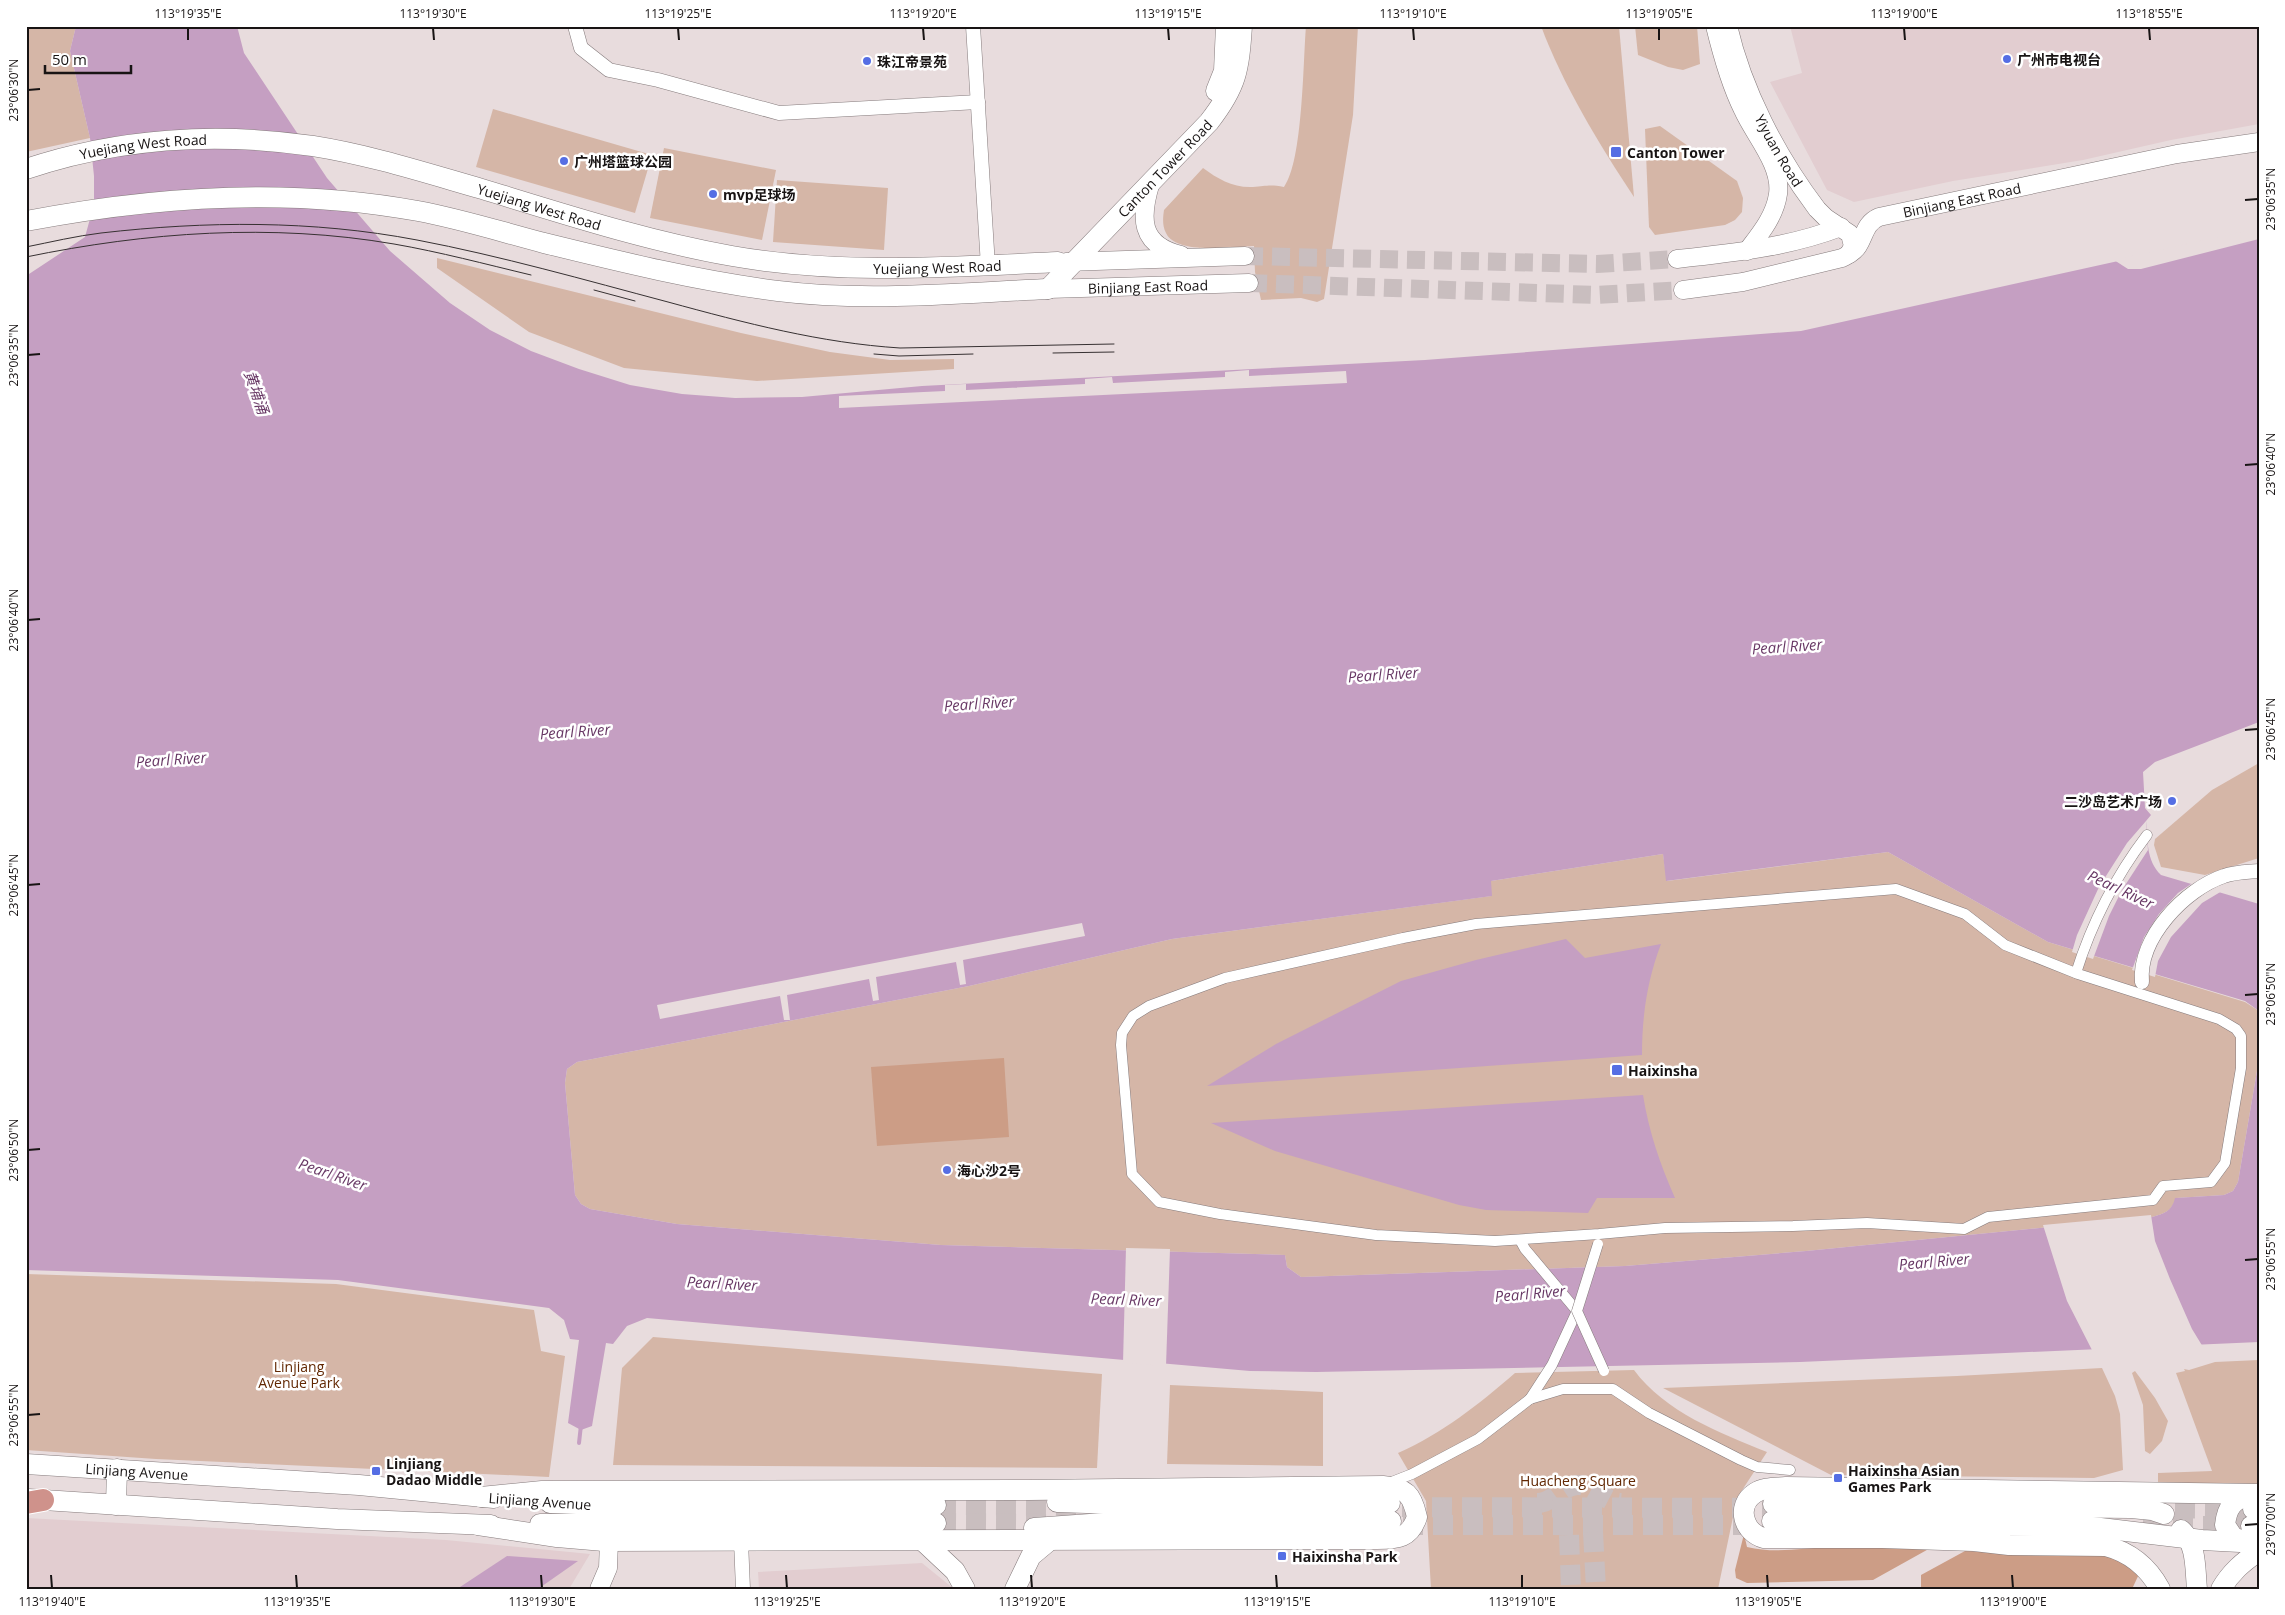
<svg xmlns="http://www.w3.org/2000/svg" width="2285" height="1615" font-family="'Open Sans','Noto Sans SC',sans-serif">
<rect width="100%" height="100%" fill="#e8dcdd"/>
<!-- built -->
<g fill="#e2cdd0">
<polygon points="1790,26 2259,26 2259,124 2171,140 2083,160 1953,181 1854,202 1827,190 1770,82 1802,73"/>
<polygon points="26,1518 446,1540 590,1554 569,1589 26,1589"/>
<polygon points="922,1563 954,1589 759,1589 758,1572"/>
</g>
<!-- green -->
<g fill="#d5b6a7">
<polygon points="26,26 76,26 70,51 90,138 26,152"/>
<path d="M 1306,26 L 1358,26 L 1353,115 L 1324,299 L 1317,302 L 1301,298 L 1261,300 L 1255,272 L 1254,246 C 1233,247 1176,255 1166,233 C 1162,226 1163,217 1164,210 L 1203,168 C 1218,179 1233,188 1253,187 C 1266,186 1270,184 1284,187 C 1303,161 1303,62 1306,26 Z"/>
<path d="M 1541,26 L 1619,26 L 1634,197 C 1600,146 1562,83 1541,26 Z"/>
<polygon points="1635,26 1697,26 1700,64 1683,70 1668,67 1638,55"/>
<polygon points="493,109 652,155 635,213 476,167"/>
<polygon points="1660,126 1737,181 1743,198 1742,212 1735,220 1725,225 1655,235 1649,227 1645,129"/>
<polygon points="664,148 776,170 762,240 650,218"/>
<polygon points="777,180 888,188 884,250 773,242"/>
<polygon points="437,258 741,333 830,352 890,360 954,359 954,369 757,381 624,368 529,332 437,268"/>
<polygon points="2259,763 2259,858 2205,875 2161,867 2154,845 2155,839 2212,790"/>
<path d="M 1888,852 L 2048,942 L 2245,1002 L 2259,1011 L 2259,1059 L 2238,1182 L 2233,1191 L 2224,1195 L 2176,1198 C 2172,1211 2164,1214 2152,1217 L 1806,1251 L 1625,1266 L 1301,1277 L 1287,1267 L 1285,1255 L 941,1245 L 677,1224 L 590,1209 L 581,1204 L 575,1195 L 565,1083 L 567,1069 L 577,1062 L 969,986 L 1172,939 L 1491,896 L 1491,881 L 1663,854 L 1667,881 Z"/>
<polygon points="26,1274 336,1284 534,1310 541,1351 565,1356 549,1477 156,1459 26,1450"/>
<polygon points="653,1337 1102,1374 1097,1468 613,1465 622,1368"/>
<polygon points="2259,1360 2259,1484 2158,1484 2158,1473 2212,1471 2176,1373 2185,1371 2184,1369 2189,1370 2215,1362"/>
<polygon points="2102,1368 2115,1396 2120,1414 2123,1470 2094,1478 1831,1475 1663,1388 1957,1376"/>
<path d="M 1634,1370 C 1665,1412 1720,1433 1767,1452 L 1737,1498 L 1718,1589 L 1431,1589 L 1426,1501 L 1398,1453 C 1443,1433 1478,1405 1515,1373 Z"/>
<polygon points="2135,1371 2155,1398 2168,1421 2162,1441 2150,1454 2145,1451 2143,1405 2132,1373"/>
<polygon points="1170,1385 1323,1392 1323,1466 1167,1464"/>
</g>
<!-- forest -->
<g fill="#cc9d86">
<polygon points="1004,1058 1009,1137 877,1146 871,1067"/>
<path d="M 1744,1534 L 1747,1547 C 1775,1554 1803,1548 1831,1547 C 1865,1545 1900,1546 1934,1546 L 1873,1580 L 1747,1583 L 1736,1578 L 1735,1570 Z"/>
<polygon points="1965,1551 2108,1554 2140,1572 2132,1589 1921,1588 1921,1575"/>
</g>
<!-- water -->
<g fill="#c59fc2">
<path d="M 76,26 L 237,26 L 244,53 L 327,178 L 390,251 L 450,303 L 490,330 L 531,351 L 579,369 L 630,385 L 682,394 L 735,398 L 802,397 L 922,386 L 1425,360 L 1801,331 L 2259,230 L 2259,722 L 2155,762 L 2143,772 L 2145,808 L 2151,815 L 2146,821 C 2148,842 2146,860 2161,875 L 2259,904 L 2259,1011 L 2245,1001 L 2048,942 L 1888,852 L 1666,881 L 1663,854 L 1491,881 L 1492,896 L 1172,939 L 969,986 L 577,1062 L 567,1069 L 565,1083 L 575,1195 L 581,1204 L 590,1209 L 677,1224 L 941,1245 L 1285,1255 L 1287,1267 L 1301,1277 L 1625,1266 L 1806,1251 L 2152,1217 C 2164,1214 2172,1211 2175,1198 L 2224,1195 L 2233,1191 L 2238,1182 L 2259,1059 L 2259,1342 L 1800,1362 L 1316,1372 L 1250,1371 L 647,1318 L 627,1326 L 613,1344 L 606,1343 L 592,1426 L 581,1430 L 568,1423 L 579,1340 L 570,1339 L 564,1320 L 549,1308 L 338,1280 L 26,1270 L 26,276 L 85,237 L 94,204 L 94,176 L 90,138 L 70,51 Z"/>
<path d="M 1566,939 L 1585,958 L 1661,944 C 1647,981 1642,1016 1642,1055 L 1207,1086 L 1276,1044 L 1401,981 L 1476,960 Z"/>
<path d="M 1643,1095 C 1649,1132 1660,1164 1675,1198 L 1597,1198 L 1588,1213 L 1486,1210 L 1459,1205 L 1275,1151 L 1211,1123 Z"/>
<polygon points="507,1556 578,1561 538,1589 457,1589"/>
</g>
<!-- pier -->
<g fill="#e8dcdd">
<polygon points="2259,228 2259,239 2141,269 2128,269 2114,260"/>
<polygon points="1249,370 1249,376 1346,371 1347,383 839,408 839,396 945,391 945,385 966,384 966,390 1085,384 1085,379 1112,377 1113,383 1225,377 1225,372"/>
<polygon points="2146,821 2148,850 2122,890 2109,916 2093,959 2072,952 2077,935 2099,887 2127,843"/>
<polygon points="2194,882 2222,891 2202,903 2171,937 2158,961 2155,977 2132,970 2144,937 2159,914 2178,893"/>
<polygon points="1082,923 1085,936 963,960 966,984 960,985 956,962 876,977 879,1000 873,1001 869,979 787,995 790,1020 784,1020 780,996 660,1019 657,1005"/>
<polygon points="2151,1215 2155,1241 2170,1279 2192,1329 2203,1347 2093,1352 2067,1301 2043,1225"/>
<polygon points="1126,1248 1170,1249 1166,1366 1123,1363"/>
</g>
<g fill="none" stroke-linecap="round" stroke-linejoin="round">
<!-- stream -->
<polyline stroke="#c59fc2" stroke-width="4" points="579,1443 581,1425"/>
<!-- tertiary-tunnel -->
<g stroke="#c9bebf" stroke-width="18" stroke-dasharray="18 9" stroke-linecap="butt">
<polyline points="1245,256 1597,264 1677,259"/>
<polyline points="1249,283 1597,295 1683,290"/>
</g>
<!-- secondary-tunnel -->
<g stroke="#c9bebf" stroke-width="20" stroke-dasharray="20 10" stroke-linecap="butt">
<path d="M 1537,1503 C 1554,1503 1561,1486 1577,1485 C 1594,1484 1604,1502 1621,1503"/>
<polyline points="936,1505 1076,1506"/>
<polyline points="1372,1507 1791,1508"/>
<polyline points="2145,1508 2253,1509"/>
<polyline points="936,1523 1051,1524"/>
<polyline points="1373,1525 1791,1525"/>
<polyline points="2143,1526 2251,1526"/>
<polyline points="1593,1532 1596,1589"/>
<polyline points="1569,1535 1571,1589"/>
</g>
<!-- pedestrian casing -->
<g stroke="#857b7c" stroke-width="11">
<g id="pedestrian">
<polygon points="1896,889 1965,914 2005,945 2078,974 2219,1019 2236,1029 2241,1036 2241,1068 2225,1163 2211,1182 2163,1186 2153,1200 1988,1217 1964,1229 1867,1223 1793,1226 1665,1228 1599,1234 1495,1241 1376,1235 1220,1214 1159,1202 1132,1174 1121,1045 1122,1033 1133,1016 1149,1006 1225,978 1403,938 1476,924"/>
<path d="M 2076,973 C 2092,922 2115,877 2147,835"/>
<polyline points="1520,1240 1525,1249 1577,1311 1552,1365 1530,1399"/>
<polyline points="1389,1483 1412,1474 1478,1439 1530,1399 1563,1389 1613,1389 1649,1413 1741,1460 1757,1467 1790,1470"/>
</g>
</g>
<!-- minor casing -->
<g stroke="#857b7c" stroke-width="15">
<g id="minor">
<polyline points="575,26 581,48 609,70 658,80 779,113 978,102"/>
<polyline points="973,26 988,266"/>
<path d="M 2142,982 C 2138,938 2185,889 2224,876 C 2235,872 2248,872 2259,871"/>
<polyline points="741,1541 743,1589"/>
</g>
</g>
<!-- tertiary casing -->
<g stroke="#857b7c" stroke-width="19">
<g id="tertiary">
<path d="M 1715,26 C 1722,55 1730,84 1743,110 C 1754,135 1782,165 1778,194 C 1775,216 1760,234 1747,251"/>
<path id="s1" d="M 1728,26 C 1743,91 1777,156 1817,209 L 1826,218 L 1850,234 L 1853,246 L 1849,254"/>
<path d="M 1151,182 C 1140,217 1139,245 1181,255"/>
<path d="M 1677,259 C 1733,253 1789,247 1841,227"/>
<polyline points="1066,262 1245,256"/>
<path id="s2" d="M 1048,289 L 1249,283"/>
<path id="s3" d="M 1683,290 L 1743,282 L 1842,258 C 1848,255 1854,252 1858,246 C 1865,235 1865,223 1879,217 L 2177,154 L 2259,142"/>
<polyline points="599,1589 608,1568 609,1541"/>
</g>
</g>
<!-- secondary casing -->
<g stroke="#857b7c" stroke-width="21">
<g id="secondary">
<polyline points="1216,91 1224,71 1226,26"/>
<path id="s4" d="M 26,169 C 118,138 217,132 313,146 C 370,155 426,173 482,189 C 564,214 647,241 732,256 C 840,275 949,267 1058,262"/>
<path d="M 26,221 C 156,196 288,187 418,211 C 461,219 502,232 544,243 C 621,262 699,281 778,291 C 867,302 959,293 1048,289"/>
<path id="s5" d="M 1048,289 L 1209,122 C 1237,86 1239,70 1242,26"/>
<path id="s6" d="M 26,1464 L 359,1485 L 494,1498"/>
<polyline points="28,1499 337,1519 491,1525"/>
<polyline points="1057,1502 1116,1504 1390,1503"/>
<polyline points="550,1503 656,1507 936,1505"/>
<polyline points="1773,1504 2131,1508 2152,1510 2164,1514"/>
<polyline points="116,1505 117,1469"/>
<polyline points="2253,1509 2259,1509"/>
<polyline points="1772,1521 2092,1527 2202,1540 2259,1543"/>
<polyline points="540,1524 936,1523"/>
<path d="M 478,1525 L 557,1537 L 604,1541 L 1377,1539 C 1398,1539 1410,1538 1417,1517 C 1412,1494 1406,1488 1383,1486 L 1029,1490 L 542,1491 L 481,1497"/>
<polyline points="2251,1526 2259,1526"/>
<polyline points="1034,1528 1118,1522 1391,1521"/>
<path d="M 2181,1530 C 2197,1544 2195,1569 2197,1589"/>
<polyline points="923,1541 955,1571 965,1589"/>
<path d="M 2246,1542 L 2233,1537 L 2225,1525 C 2227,1507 2233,1499 2251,1495"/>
<polyline points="1015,1589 1031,1556 1055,1536"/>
<path d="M 2160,1589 C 2148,1567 2129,1552 2106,1546 L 2009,1545 L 1974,1541 L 1882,1538 L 1764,1538 C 1744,1533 1735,1506 1755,1493 C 1764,1487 1776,1488 1786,1487 L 2259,1494"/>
<path d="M 2221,1589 C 2231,1572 2243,1562 2259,1551"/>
</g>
</g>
<!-- trunk casing -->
<g stroke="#fff" stroke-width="24">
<polyline id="trunk" points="26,1503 43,1500"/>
</g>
<!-- pedestrian -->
<use href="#pedestrian" stroke="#fff" stroke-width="10"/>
<!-- minor -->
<use href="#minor" stroke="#fff" stroke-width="14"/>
<!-- tertiary -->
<use href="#tertiary" stroke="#fff" stroke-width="18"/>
<!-- secondary -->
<use href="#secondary" stroke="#fff" stroke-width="20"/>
<!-- trunk -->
<use href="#trunk" stroke="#cf928b" stroke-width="22"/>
<!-- tram -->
<g stroke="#373132" stroke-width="1">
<path d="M 26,247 C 51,242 76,236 101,233 C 206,221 312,220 417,240 C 501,256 585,280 668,302 C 745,323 821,343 900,348 L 1114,344"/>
<path d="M 26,257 C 147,232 272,223 394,244 C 440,252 485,264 531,275"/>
<polyline points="594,290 635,301"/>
<polyline points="1053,353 1114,352"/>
<polyline points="874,354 899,356 973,354"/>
</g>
<!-- pedestrian-bridge casing -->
<g stroke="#857b7c" stroke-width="11" stroke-linecap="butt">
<polyline id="pedestrian-bridge" points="1598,1244 1577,1311 1604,1371"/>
</g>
<!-- pedestrian-bridge -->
<use href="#pedestrian-bridge" stroke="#fff" stroke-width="10"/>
</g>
<!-- ticks -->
<path fill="none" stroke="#181414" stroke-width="2" d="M 188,28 L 188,40M 433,28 L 434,40M 678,28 L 679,40M 923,28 L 924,40M 1168,28 L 1169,40M 1413,28 L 1414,40M 1659,28 L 1659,40M 1904,28 L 1905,40M 2149,28 L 2150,40M 28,90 L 40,89M 2245,200 L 2258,199M 28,355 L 40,354M 2245,465 L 2258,464M 28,620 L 40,619M 2245,730 L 2258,729M 28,885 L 40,884M 2245,995 L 2258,994M 28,1150 L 40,1149M 2245,1260 L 2258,1259M 28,1415 L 40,1414M 2245,1525 L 2258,1524M 51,1575 L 52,1588M 296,1575 L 297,1588M 541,1575 L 542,1588M 786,1575 L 787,1588M 1031,1575 L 1032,1588M 1276,1575 L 1277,1588M 1522,1575 L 1522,1588M 1767,1575 L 1768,1588M 2012,1575 L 2013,1588"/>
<!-- markers -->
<g fill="#556ee4" stroke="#fff" stroke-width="2">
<circle cx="2007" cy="59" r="5"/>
<circle cx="867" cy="61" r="5"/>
<rect x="1610" y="146" width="12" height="12" rx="2.5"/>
<circle cx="564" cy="161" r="5"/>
<circle cx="713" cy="194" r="5"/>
<circle cx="2172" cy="801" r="5"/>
<rect x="1611" y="1064" width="12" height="12" rx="2.5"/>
<circle cx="947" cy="1170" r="5"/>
<rect x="371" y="1466" width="10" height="10" rx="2.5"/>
<rect x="1833" y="1473" width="10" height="10" rx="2.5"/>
<rect x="1277" y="1551" width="10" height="10" rx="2.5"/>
</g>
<g text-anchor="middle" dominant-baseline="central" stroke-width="5" stroke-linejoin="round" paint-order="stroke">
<!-- poi labels -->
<g font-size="14" font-weight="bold" fill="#181414" stroke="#fff" text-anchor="start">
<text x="2017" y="59">广州市电视台</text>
<text x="877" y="61">珠江帝景苑</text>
<text x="1627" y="152">Canton Tower</text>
<text x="574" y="161">广州塔篮球公园</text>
<text x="723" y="194">mvp足球场</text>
<text x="2162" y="801" text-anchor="end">二沙岛艺术广场</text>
<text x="1628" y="1070">Haixinsha</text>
<text x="957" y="1170">海心沙2号</text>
<text x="386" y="1463">Linjiang<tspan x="386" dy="16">Dadao Middle</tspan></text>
<text x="1848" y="1470">Haixinsha Asian<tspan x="1848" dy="16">Games Park</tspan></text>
<text x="1292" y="1556">Haixinsha Park</text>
</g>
<!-- street labels -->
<g font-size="14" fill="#181414" stroke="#fff">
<text stroke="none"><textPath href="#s4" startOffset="120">Yuejiang West Road</textPath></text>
<text stroke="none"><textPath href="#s1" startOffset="135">Yiyuan Road</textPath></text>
<text stroke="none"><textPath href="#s5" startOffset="168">Canton Tower Road</textPath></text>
<text stroke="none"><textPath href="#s3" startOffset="304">Binjiang East Road</textPath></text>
<text stroke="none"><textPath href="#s4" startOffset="525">Yuejiang West Road</textPath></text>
<text stroke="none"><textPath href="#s4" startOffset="930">Yuejiang West Road</textPath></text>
<text stroke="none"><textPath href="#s2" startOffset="100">Binjiang East Road</textPath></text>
<text stroke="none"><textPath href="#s6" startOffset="111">Linjiang Avenue</textPath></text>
<text transform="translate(540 1501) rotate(4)">Linjiang Avenue</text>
</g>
<!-- park labels -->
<g font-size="14" fill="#622803" stroke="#fff">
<text x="299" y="1366">Linjiang<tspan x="299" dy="16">Avenue Park</tspan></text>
<text x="1578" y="1480">Huacheng Square</text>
</g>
<!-- water labels -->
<g font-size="15" font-style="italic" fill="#683865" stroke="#fff">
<text transform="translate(257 392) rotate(71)">黄埔涌</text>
<text transform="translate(1787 646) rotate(-4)">Pearl River</text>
<text transform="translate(1383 674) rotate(-4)">Pearl River</text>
<text transform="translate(979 703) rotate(-4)">Pearl River</text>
<text transform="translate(575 731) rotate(-4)">Pearl River</text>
<text transform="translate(171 759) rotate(-4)">Pearl River</text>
<text transform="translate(2121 889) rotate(25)">Pearl River</text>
<text transform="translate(333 1174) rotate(19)">Pearl River</text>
<text transform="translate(1934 1261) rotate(-5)">Pearl River</text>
<text transform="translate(722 1283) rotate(3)">Pearl River</text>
<text transform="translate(1530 1293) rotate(-5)">Pearl River</text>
<text transform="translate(1126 1299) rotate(2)">Pearl River</text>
</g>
</g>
<!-- border -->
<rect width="2285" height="1615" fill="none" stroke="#ffffff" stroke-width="55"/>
<!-- scale -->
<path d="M45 65v8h86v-8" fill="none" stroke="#181414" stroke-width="2.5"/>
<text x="52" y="65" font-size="15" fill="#181414" stroke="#ffffff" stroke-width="4" paint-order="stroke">50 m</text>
<rect x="28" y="28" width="2230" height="1560" fill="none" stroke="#181414" stroke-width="2"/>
<g font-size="12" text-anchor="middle" fill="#181414">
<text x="188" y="18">113°19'35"E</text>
<text x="433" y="18">113°19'30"E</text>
<text x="678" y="18">113°19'25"E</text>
<text x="923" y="18">113°19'20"E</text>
<text x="1168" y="18">113°19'15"E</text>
<text x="1413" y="18">113°19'10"E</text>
<text x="1659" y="18">113°19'05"E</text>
<text x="1904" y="18">113°19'00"E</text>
<text x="2149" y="18">113°18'55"E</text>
<text transform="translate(14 90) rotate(-90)" y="4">23°06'30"N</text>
<text transform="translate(2271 199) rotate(-90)" y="4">23°06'35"N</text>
<text transform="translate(14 355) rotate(-90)" y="4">23°06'35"N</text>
<text transform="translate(2271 464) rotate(-90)" y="4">23°06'40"N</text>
<text transform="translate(14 620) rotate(-90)" y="4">23°06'40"N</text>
<text transform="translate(2271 729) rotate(-90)" y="4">23°06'45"N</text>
<text transform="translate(14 885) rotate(-90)" y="4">23°06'45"N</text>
<text transform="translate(2271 994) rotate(-90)" y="4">23°06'50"N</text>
<text transform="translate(14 1150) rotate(-90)" y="4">23°06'50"N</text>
<text transform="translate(2271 1259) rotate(-90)" y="4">23°06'55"N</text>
<text transform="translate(14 1415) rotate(-90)" y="4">23°06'55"N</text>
<text transform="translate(2271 1524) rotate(-90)" y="4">23°07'00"N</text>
<text x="52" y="1606">113°19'40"E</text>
<text x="297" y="1606">113°19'35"E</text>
<text x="542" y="1606">113°19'30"E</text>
<text x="787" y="1606">113°19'25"E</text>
<text x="1032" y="1606">113°19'20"E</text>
<text x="1277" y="1606">113°19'15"E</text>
<text x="1522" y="1606">113°19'10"E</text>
<text x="1768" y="1606">113°19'05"E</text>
<text x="2013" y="1606">113°19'00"E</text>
</g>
</svg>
